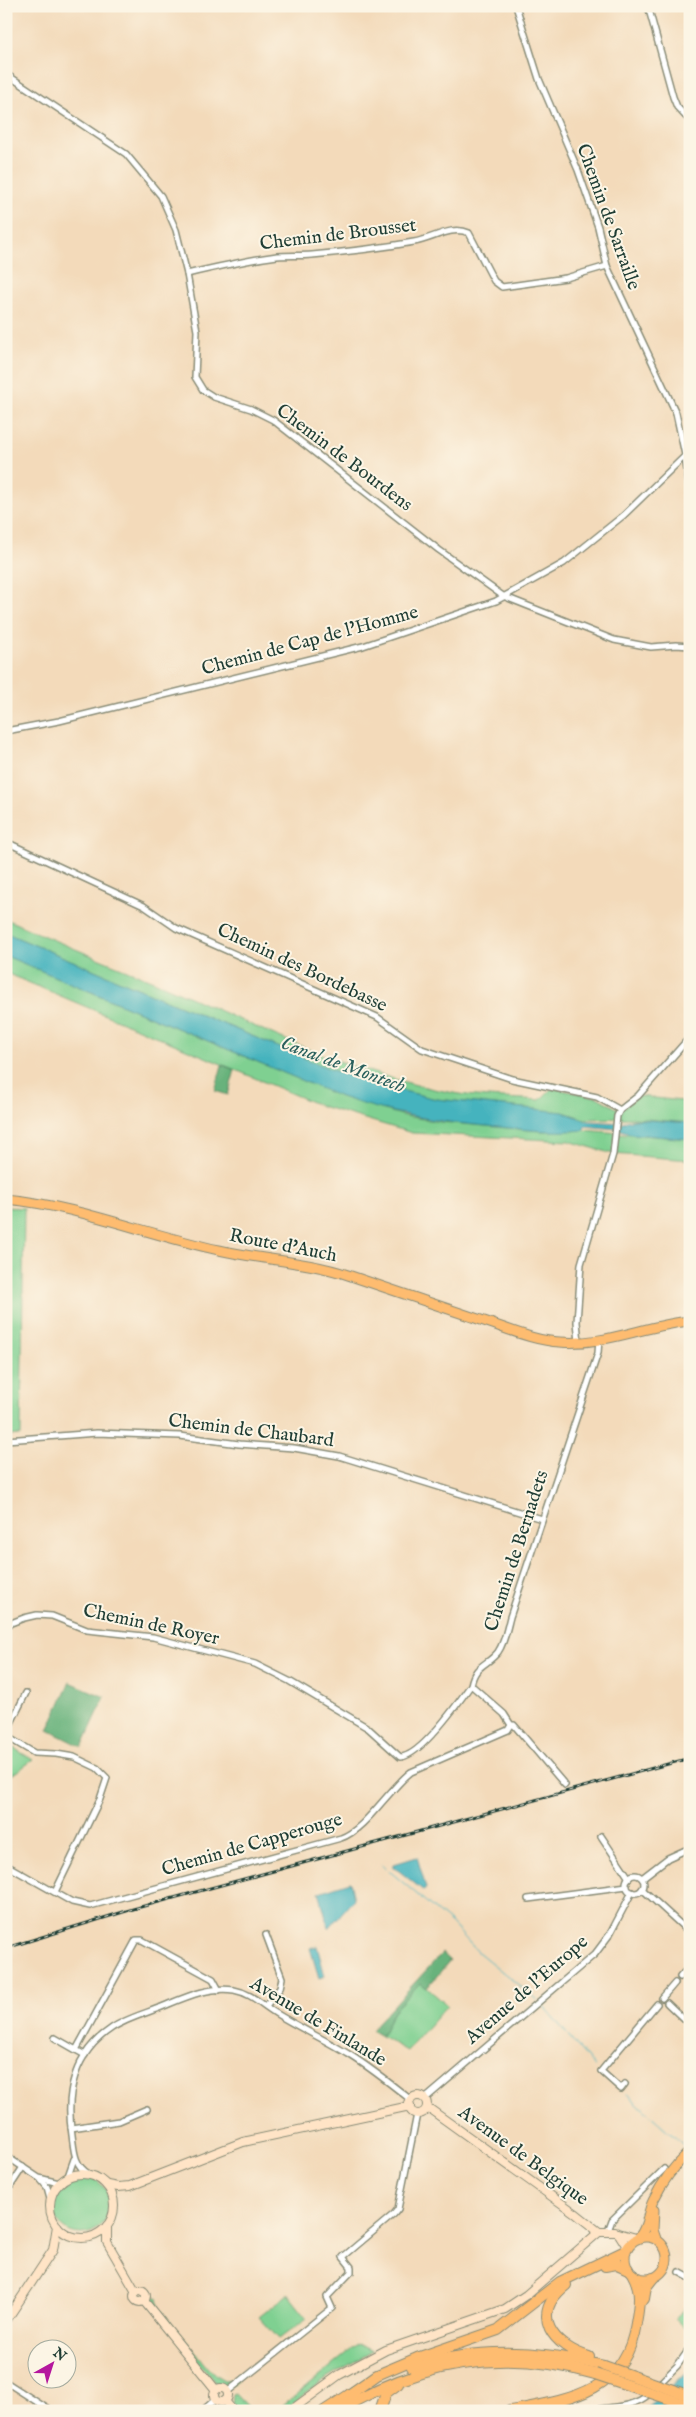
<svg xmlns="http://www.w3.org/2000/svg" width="696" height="2417" font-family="'IM FELL English',serif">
<rect width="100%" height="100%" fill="#fcf5e5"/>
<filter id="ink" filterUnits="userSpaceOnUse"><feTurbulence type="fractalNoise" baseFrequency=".02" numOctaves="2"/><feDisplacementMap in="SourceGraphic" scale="10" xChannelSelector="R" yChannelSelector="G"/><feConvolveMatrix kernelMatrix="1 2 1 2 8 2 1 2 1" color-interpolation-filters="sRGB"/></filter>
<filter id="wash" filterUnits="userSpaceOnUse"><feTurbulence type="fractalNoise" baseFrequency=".0096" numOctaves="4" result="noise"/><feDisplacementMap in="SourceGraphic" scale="20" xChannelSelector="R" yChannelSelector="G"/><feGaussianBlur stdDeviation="1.12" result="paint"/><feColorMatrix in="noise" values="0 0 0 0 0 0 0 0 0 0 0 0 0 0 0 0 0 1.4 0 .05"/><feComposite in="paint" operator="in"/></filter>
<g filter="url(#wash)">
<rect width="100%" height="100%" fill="#f3daba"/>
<!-- green -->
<g fill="#7fd091" stroke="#4f8662">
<path d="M 6,919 C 58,943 111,963 163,985 C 257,1027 352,1075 454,1093 C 482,1098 512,1098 540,1100 L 552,1088 L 597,1097 L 620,1110 L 638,1096 L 690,1102 L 690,1123 L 634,1118 L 585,1119 L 563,1112 L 436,1099 L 379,1085 L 340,1073 L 6,933 Z"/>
<polygon points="6,956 341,1097 405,1116 441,1122 541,1131 584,1130 690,1139 690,1160 613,1154 569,1141 412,1133 321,1106 6,973"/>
<polygon points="6,1207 24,1208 21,1435 6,1436"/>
<polygon points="6,1743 33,1760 6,1779"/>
<polygon points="420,1982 447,2005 407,2051 381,2036 396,2008"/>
<circle cx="81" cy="2205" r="29"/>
<polygon points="288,2294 307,2318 279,2339 259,2317"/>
<polygon points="154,2295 158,2298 160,2309 211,2372 224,2380 238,2380 231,2386 216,2384 151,2305 150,2301"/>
<polygon points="690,2304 690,2324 685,2328 675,2318"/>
<polygon points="358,2344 373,2351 328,2377 284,2411 277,2411"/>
<polygon points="236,2394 252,2411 237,2411 232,2404 233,2395"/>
</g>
<!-- forest -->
<g fill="#67b27b" stroke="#437858">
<polygon points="222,1065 235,1070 228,1095 215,1091"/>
<polygon points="70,1682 105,1697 82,1747 48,1730"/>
<polygon points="442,1953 450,1960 427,1988 420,1983 396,2008 381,2036 371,2030"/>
</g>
<!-- water -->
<g fill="#44b3be" stroke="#327879">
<path d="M 6,933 L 340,1073 L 379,1085 L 436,1099 L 563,1112 L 588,1121 L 619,1123 L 634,1119 L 690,1123 L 690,1139 L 632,1134 L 618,1129 L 585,1126 L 584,1130 C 556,1133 527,1130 499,1127 C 444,1123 393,1115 341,1097 L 6,956 Z"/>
<polygon points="417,1857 426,1888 424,1891 394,1867 394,1864"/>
<polygon points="350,1882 354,1899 329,1928 319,1892"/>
<polygon points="317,1946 325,1976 319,1978 310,1948"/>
<polygon points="690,2368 690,2411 641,2411 661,2396"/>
</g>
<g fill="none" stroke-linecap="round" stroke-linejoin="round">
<!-- stream -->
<g stroke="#44b3be" stroke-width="1">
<polyline points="381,1864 451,1923 478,1952 537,2000"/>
<polyline points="540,2002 595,2067"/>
<polyline points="627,2094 688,2149"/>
</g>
</g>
</g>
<g filter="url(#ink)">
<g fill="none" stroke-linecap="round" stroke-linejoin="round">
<!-- street casing -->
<g stroke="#898c77" stroke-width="8">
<g id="street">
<polyline points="516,6 539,79 578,170 598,227 607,266 676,413 685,455 690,493"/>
<polyline points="648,6 673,97 677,107 690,121"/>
<polyline points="6,74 126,154 161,196 176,230 187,274 197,331 195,377 203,390 214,397 251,409 273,420 439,550 503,596 614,640 651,647 676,645 690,646"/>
<path d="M 187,274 C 217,267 247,260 277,256 C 289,255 300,256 312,255 C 346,252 380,248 414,242 C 433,239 451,225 469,233 L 494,281 L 502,287 L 566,278 L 607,266"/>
<polyline points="6,731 59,721 363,646 496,601 564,563 624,515 690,451"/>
<polyline points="6,842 144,906 176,928 377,1017 422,1049 512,1079 597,1097 620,1110"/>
<polyline points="579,1342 577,1322 581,1264 613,1154 617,1116 620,1110 638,1096 690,1037"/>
<polyline points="6,1440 97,1433 180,1436 239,1444 294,1448 339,1456 542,1519"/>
<path d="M 6,1625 L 24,1618 L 37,1615 L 52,1616 L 87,1630 L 153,1637 L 255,1664 L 289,1681 L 368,1728 L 400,1757 C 420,1757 459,1702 471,1685"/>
<polyline points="26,1693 9,1727 9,1738 34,1753 56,1754 74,1757 97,1768 107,1778 100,1799 55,1892"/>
<path d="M 565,1785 L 514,1725 L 511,1725 L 504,1714 L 471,1685 C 475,1664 487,1666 498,1652 C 505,1642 507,1628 510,1617 L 598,1353 L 599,1340"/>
<polyline points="601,1836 629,1878"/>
<path d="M 6,1865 L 72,1902 L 90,1906 L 341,1838 C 365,1830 389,1789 411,1772 L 508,1730 L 511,1725"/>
<circle cx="635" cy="1884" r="9"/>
<polyline points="642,1878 668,1858 690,1848"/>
<polyline points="642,1889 690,1933"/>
<polyline points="528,1899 627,1886"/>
<polyline points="680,1977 690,1966"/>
<polyline points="662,1998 675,1983"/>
<polyline points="667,2003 690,2025"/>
<polyline points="266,2006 280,1988 282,1978 266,1935"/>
<polyline points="55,2038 76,2050"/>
<polyline points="85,2055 76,2050 136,1940 142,1940 213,1979 219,1990"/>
<polyline points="625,2084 621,2089 601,2071 657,2004"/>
<polyline points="425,2099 595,1954 610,1934 632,1892"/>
<polyline points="71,2128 119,2121 147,2109"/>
<polyline points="6,2156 39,2178 59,2183"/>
<path d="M 89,2174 C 74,2166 74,2150 72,2135 C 65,2093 74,2053 112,2028 C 127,2018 147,2013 164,2006 C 186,1997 210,1986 234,1990 C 251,1993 262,2005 277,2014 C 300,2028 326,2040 350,2055 C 371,2068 391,2084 411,2100"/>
<polyline points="68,2176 74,2159"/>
<polyline points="41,2180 47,2187 50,2198"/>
<polyline points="6,2193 23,2167"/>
<polyline points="608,2231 612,2220 664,2169"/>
<polyline points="679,2272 690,2278"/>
<polyline points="6,2382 51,2411"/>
<polyline points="658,2385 677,2366 690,2348"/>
<polyline points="227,2392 332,2308 327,2297 351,2272 351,2267 343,2257 394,2214 398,2209 417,2114"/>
<polyline points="202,2411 215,2400"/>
<path d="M 585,2411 C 607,2407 634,2409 650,2393"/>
</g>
</g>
<!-- secondary casing -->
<g stroke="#898c77" stroke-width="10">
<g id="secondary">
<circle cx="418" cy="2105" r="9"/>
<polyline points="427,2107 575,2213 599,2232"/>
<circle cx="82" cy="2206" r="32"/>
<polyline points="107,2185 118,2187 130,2186 243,2142 410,2106"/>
<polyline points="107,2226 107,2242 136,2292"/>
<polyline points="619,2234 627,2247"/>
<circle cx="140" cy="2296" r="6"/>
<polyline points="144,2301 216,2390"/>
<polyline points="6,2321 53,2250 57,2226"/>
<circle cx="221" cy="2395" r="7"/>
<polyline points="225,2401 233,2411"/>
<polyline points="290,2411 339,2375 386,2350 505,2309 526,2295 599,2232 615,2232 636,2238"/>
</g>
</g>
<!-- primary casing -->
<g stroke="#898c77" stroke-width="11">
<g id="primary">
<path d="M 6,1199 C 79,1206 148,1235 219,1250 C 262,1260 306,1261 348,1275 C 393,1290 439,1306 484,1321 C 508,1329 535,1341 560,1342 C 604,1346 646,1325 690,1321"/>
<polyline points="654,2210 653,2230 656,2239"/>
<circle cx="646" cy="2258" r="21"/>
<path d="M 639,2237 C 648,2228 647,2213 653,2201 C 662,2182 674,2166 690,2151"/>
</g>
</g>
<!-- highway casing -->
<g stroke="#898c77" stroke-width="12">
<g id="highway">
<polyline points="605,2266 617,2264 628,2269"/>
<path d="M 566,2285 C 528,2315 553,2346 589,2357"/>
<polyline points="644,2299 646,2287 653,2278"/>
<path d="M 412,2367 C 476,2347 540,2349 604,2366"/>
<polyline points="350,2394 377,2375 417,2358 498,2330 560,2282 625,2251"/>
<polyline points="324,2411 355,2391"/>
<path d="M 338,2411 C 418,2362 504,2347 595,2374"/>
<polyline points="380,2411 386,2393 398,2384"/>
<path d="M 510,2411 C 568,2400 626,2393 636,2323 C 639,2306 642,2291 633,2275"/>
</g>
</g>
<!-- street -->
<use href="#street" stroke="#fff" stroke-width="5"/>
<!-- secondary -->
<use href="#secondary" stroke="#ffe4c6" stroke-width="8"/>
<!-- primary -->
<use href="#primary" stroke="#febc70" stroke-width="9"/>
<!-- highway -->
<use href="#highway" stroke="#febc70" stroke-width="10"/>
<!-- rail casing -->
<g stroke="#1f3d34" stroke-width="3">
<polyline id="rail" points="6,1948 133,1909 690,1758"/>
</g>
<!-- rail -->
<use href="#rail" stroke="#fcf5e5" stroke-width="1" stroke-dasharray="4" stroke-linecap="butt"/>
<!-- highway-bridge casing -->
<g stroke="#898c77" stroke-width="12" stroke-linecap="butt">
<g id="highway-bridge">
<polyline points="604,2366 690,2396"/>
<polyline points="595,2374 690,2406"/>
</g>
</g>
<!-- highway-bridge -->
<use href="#highway-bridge" stroke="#febc70" stroke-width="10"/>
</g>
</g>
<g text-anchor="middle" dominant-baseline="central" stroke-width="4" stroke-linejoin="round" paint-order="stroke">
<!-- street labels -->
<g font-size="19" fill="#1f3d34" stroke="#fcf5e5">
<text transform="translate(608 217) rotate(70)">Chemin de Sarraille</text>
<text transform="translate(338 235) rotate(-7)">Chemin de Brousset</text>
<text transform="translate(344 458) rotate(37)">Chemin de Bourdens</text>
<text transform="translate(310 641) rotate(-15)">Chemin de Cap de l'Homme</text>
<text transform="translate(302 968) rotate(25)">Chemin des Bordebasse</text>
<text transform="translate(283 1246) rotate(11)">Route d'Auch</text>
<text transform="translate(251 1431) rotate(7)">Chemin de Chaubard</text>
<text transform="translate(517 1551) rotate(-72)">Chemin de Bernadets</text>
<text transform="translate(151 1625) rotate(12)">Chemin de Royer</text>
<text transform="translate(252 1845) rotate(-16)">Chemin de Capperouge</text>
<text transform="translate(527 1990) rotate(-41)">Avenue de l'Europe</text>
<text transform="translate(318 2022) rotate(31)">Avenue de Finlande</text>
<text transform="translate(523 2156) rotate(36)">Avenue de Belgique</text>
</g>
<!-- water labels -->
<g font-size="20" font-style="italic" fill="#2a605d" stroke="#fcf5e5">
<text transform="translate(343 1065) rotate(20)">Canal de Montech</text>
</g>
</g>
<!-- margin -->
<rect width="696" height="2417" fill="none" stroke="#fcf5e5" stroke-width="25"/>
<!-- north arrow -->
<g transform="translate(52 2364) rotate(39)"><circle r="24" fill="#fcf5e5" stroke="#a4ab9e"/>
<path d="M0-4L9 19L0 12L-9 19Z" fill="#b5179e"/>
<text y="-8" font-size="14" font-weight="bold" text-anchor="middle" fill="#1f3d34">N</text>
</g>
</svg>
